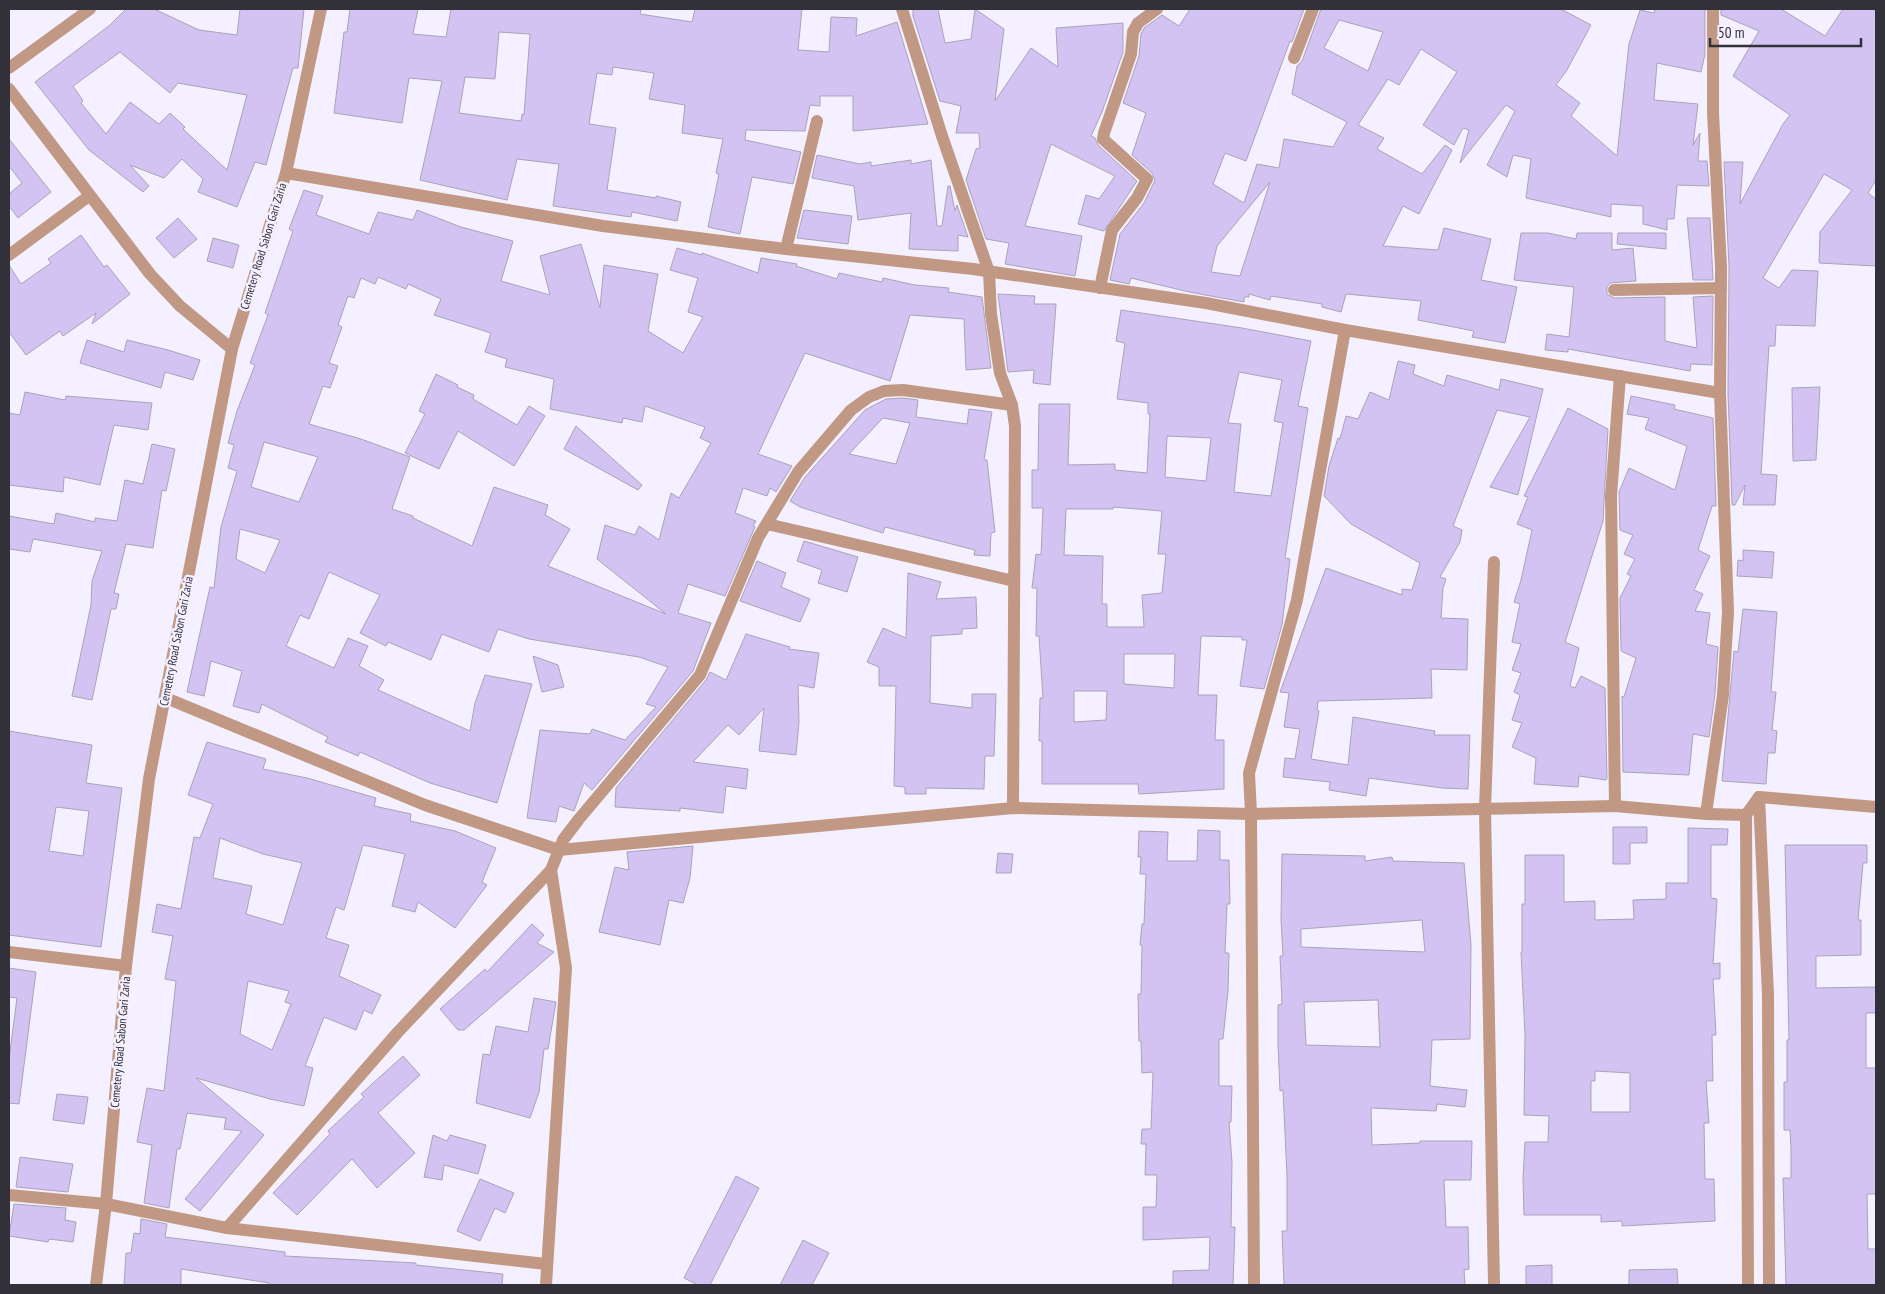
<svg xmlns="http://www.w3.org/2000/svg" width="1885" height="1294" font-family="'PT Sans Narrow',sans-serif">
<rect width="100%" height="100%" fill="#f4f0ff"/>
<!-- building -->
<g fill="#d2c3f3" stroke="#a9a3b9" fill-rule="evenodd">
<path d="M 126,9 L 154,9 L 199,30 L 237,35 L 240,9 L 304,9 L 298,68 L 293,68 L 266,165 L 255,162 L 237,207 L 198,192 L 203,179 L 182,159 L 164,178 L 130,165 L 149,186 L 143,192 L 89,150 L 35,82 L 110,25 ZM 120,52 L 170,93 L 178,83 L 247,95 L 227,170 L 183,129 L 185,127 L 170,113 L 159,124 L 130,102 L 106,134 L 81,103 L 83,101 L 73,86 Z"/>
<path d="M 350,9 L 418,9 L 413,34 L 446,37 L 451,9 L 641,9 L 640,14 L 692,22 L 695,9 L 802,9 L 798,50 L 829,52 L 831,17 L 857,18 L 856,36 L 897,22 L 928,124 L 853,131 L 853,96 L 820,96 L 820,106 L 810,105 L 805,131 L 746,130 L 745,140 L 801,152 L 793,184 L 752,177 L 740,234 L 708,227 L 719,174 L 716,173 L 723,139 L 682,133 L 685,105 L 649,99 L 654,73 L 613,67 L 612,75 L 597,73 L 589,124 L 616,128 L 607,190 L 656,198 L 656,196 L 681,202 L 677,221 L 632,212 L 631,217 L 553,206 L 559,164 L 517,159 L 507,200 L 420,180 L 442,81 L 409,78 L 402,123 L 334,113 L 344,32 L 347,32 ZM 499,32 L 530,34 L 524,115 L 522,114 L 521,121 L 459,113 L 465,77 L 495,79 Z"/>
<polygon points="913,9 938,9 945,43 971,39 975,9 1004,29 995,101 1031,48 1058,67 1056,28 1123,23 1123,52 1102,112 1091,136 1095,138 1098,145 1137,181 1104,231 1078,224 1086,195 1099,199 1115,176 1051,144 1025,226 1082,236 1075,276 1005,264 1009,243 986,239 966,180 976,149 980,148 979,133 956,133 961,106 940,101 913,16"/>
<path d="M 1190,9 L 1304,9 L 1292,42 L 1290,41 L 1246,161 L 1225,153 L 1213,184 L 1244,203 L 1257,164 L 1279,168 L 1284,139 L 1333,147 L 1347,122 L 1292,94 L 1297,66 L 1302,61 L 1321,9 L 1561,9 L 1591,25 L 1567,70 L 1556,85 L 1580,103 L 1571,116 L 1617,156 L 1629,44 L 1640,10 L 1654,13 L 1655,9 L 1705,9 L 1705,54 L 1701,72 L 1657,63 L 1654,100 L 1698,104 L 1693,145 L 1700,133 L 1698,161 L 1707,161 L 1709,186 L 1677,185 L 1674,219 L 1667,219 L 1667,230 L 1643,224 L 1643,206 L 1611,204 L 1611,217 L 1526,198 L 1531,159 L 1513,155 L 1507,177 L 1487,165 L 1515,111 L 1506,105 L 1460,163 L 1469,130 L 1463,128 L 1454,145 L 1423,125 L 1457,72 L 1421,49 L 1399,85 L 1388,79 L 1358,125 L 1384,138 L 1377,149 L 1422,174 L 1445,145 L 1452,150 L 1419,214 L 1403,206 L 1383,246 L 1438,250 L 1444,228 L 1491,239 L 1481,280 L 1517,287 L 1505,343 L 1472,337 L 1474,331 L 1418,320 L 1421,301 L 1346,294 L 1341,312 L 1322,307 L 1322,304 L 1271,296 L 1270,300 L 1249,294 L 1249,297 L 1244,297 L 1244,302 L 1189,292 L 1131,278 L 1129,284 L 1110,280 L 1120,234 L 1144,203 L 1155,180 L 1152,173 L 1132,155 L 1146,113 L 1123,103 L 1139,56 L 1141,34 L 1144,28 L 1162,15 L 1179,26 ZM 1339,20 L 1383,32 L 1368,71 L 1324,48 ZM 1270,182 L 1240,276 L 1211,272 L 1217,246 Z"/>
<polygon points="1721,9 1781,9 1825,36 1843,9 1876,9 1876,180 1868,193 1876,199 1876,266 1819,263 1820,232 1852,190 1824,174 1763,278 1779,288 1792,270 1818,271 1815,326 1776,325 1775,346 1769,346 1761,474 1777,475 1775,505 1743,505 1745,485 1735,505 1732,505 1728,393 1729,267 1724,162 1743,162 1740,204 1783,124 1790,115 1733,76 1759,31 1721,15"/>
<polygon points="9,139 51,192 18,218 9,206 9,194 22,183 9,166"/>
<polygon points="817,155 860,164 871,162 871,166 911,160 911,164 931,160 937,226 942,226 948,186 950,186 955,211 957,205 968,237 958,235 958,251 909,249 911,213 858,220 854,186 812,178"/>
<path d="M 304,190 L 323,196 L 316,215 L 369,234 L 378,212 L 413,220 L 417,210 L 461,227 L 513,241 L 501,281 L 550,295 L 540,256 L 581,244 L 600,308 L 604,265 L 658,274 L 648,331 L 683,353 L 703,317 L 688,312 L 698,278 L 670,270 L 677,248 L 702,255 L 702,253 L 758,273 L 761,258 L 797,264 L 796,266 L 837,279 L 839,273 L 882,282 L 883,278 L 915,285 L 949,288 L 948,292 L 982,297 L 991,368 L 966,370 L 964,319 L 910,315 L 890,381 L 805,353 L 758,454 L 792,466 L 776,492 L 770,488 L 767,496 L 743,488 L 735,513 L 756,521 L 753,526 L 755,527 L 725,596 L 688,584 L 678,613 L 711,623 L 693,671 L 592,790 L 584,783 L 574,811 L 559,806 L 556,822 L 527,818 L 540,730 L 590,734 L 592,729 L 625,740 L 656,707 L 646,704 L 668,667 L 639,657 L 529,639 L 498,629 L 489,652 L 442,634 L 431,660 L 388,642 L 386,646 L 360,633 L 380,595 L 329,572 L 309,619 L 300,615 L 286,646 L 334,668 L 348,638 L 368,646 L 359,666 L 384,680 L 378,690 L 470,731 L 475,703 L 485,675 L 532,684 L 497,803 L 430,783 L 360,752 L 358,756 L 325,742 L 328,737 L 262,704 L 259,713 L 233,706 L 242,671 L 211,661 L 204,696 L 187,692 L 210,587 L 214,588 L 221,527 L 237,471 L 228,468 L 234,445 L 228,443 L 237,411 L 255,365 L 250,363 L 268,315 L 265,313 L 293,231 L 289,229 ZM 378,277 L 406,289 L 408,284 L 441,299 L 434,315 L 491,333 L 485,352 L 507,359 L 505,367 L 554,379 L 550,409 L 622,423 L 623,418 L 642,422 L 645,406 L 705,427 L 700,438 L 711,443 L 679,498 L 671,493 L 659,540 L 639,526 L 635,535 L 605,525 L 597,559 L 666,614 L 548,566 L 570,529 L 545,515 L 548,505 L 494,487 L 472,546 L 413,518 L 413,516 L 392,509 L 410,457 L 361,439 L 309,424 L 323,386 L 330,388 L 338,366 L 329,363 L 342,327 L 338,325 L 348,296 L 354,298 L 361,278 L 375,284 ZM 264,442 L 318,457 L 299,502 L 251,487 ZM 240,529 L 280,540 L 265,573 L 236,559 Z"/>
<polygon points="804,210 852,216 848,244 797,238"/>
<polygon points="178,218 197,239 174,258 156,238"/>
<polygon points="1687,218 1710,218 1713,280 1693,280"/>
<polygon points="1521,233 1548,233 1576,239 1577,233 1612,233 1612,250 1633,248 1636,281 1610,283 1607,287 1607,294 1614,298 1665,297 1665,341 1697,348 1693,297 1713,296 1712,365 1691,364 1690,371 1568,349 1568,352 1545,350 1547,334 1569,337 1574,287 1514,280"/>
<polygon points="1618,233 1666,233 1666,249 1617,244"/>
<polygon points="81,235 104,267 107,265 130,294 92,324 96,313 63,336 60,331 26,355 9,332 9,265 21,284 51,263 48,259"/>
<polygon points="213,238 239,245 233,268 207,261"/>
<polygon points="998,294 1035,296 1034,304 1056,304 1050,385 1033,383 1034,370 1008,372"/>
<path d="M 1121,310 L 1242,328 L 1311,341 L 1298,406 L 1308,408 L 1285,558 L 1290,559 L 1282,625 L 1264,689 L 1240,686 L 1247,640 L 1242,640 L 1242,637 L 1201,636 L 1198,695 L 1217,695 L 1215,740 L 1224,740 L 1224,789 L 1139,794 L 1138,784 L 1042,784 L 1042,741 L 1039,741 L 1040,698 L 1043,698 L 1039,636 L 1036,636 L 1037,588 L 1032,588 L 1036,554 L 1041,555 L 1043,508 L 1032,508 L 1032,470 L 1038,470 L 1039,404 L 1070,404 L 1068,465 L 1115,464 L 1115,470 L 1147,473 L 1150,414 L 1148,414 L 1148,403 L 1117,399 L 1125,343 L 1116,341 ZM 1239,372 L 1282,380 L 1274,421 L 1283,423 L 1271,496 L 1234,492 L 1241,424 L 1228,423 ZM 1167,436 L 1211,438 L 1206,481 L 1165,477 ZM 1113,507 L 1162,511 L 1158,554 L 1166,554 L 1162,593 L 1142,595 L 1144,627 L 1107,627 L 1107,604 L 1102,604 L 1103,556 L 1064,555 L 1066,509 L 1113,509 ZM 1124,654 L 1175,654 L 1174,688 L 1124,684 ZM 1074,691 L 1107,691 L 1106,720 L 1074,722 Z"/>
<polygon points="87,340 124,352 127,340 168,350 200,360 193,380 165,372 161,388 80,363"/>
<polygon points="1398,361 1415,365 1413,374 1444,386 1447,375 1499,390 1501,379 1543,389 1518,495 1490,487 1530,417 1497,410 1453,526 1462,530 1460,542 1440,577 1446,579 1443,588 1441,618 1468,619 1467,670 1431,669 1432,698 1318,701 1317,710 1319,711 1311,759 1348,765 1353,717 1435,731 1434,735 1470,735 1468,789 1442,788 1369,778 1366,796 1329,790 1330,782 1283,777 1285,758 1295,759 1300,729 1284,727 1289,693 1280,692 1326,568 1402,595 1402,589 1412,590 1420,563 1351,524 1324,496 1329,466 1338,438 1340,439 1346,416 1358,419 1370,392 1389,400"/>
<polygon points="436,374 458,385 457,387 474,395 473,399 517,425 529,406 545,416 514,466 458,431 439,469 405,453 425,414 419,411"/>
<polygon points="1820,387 1816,460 1793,461 1792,388"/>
<polygon points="25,392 65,400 66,396 152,403 148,430 114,425 100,485 64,477 63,492 9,485 9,413 20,415"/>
<polygon points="1631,396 1675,405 1674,409 1713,418 1716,506 1712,506 1698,550 1710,556 1694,590 1703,594 1695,611 1710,613 1706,644 1718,647 1715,694 1709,737 1693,734 1689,775 1623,772 1622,696 1624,697 1636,658 1621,651 1620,598 1631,576 1627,574 1635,559 1624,554 1633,535 1620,530 1619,492 1629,468 1675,490 1687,446 1645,429 1649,418 1627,414"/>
<path d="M 903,398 L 918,400 L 916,417 L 967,424 L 969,409 L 992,412 L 984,460 L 987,460 L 995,532 L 991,533 L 990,556 L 974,555 L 975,550 L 885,527 L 883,533 L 800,507 L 790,501 L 805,477 L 865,410 L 886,399 ZM 883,418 L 910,423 L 896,464 L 849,454 Z"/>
<polygon points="1568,408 1608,429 1603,521 1565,642 1579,648 1570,686 1575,688 1581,676 1605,688 1607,778 1606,780 1579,776 1578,787 1534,784 1536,758 1512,747 1522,723 1512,720 1520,695 1514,692 1521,673 1512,670 1521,644 1512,642 1520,604 1514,602 1521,580 1532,530 1517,524 1528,497 1524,496"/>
<polygon points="576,426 642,485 638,490 564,449"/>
<polygon points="152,444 175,449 166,491 162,490 153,548 126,544 114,593 119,594 116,609 111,609 92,700 72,696 91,605 92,581 102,551 33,539 30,552 9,549 9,516 54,524 56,513 95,522 95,518 117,521 125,480 143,484"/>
<polygon points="804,541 858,557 847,592 818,583 822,570 797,561"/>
<polygon points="1743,550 1774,552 1772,578 1737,576 1738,560 1743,561"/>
<polygon points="757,561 786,573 781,587 810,599 800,622 740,601"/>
<polygon points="908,573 941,582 936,599 976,597 977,628 962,629 962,634 931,636 930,703 972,708 972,694 996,694 994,756 985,756 984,789 926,788 926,794 905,794 905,787 894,786 896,686 879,686 879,667 867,662 883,628 906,638"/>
<polygon points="1743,609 1777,612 1771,692 1776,692 1772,730 1777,731 1775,753 1768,753 1766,784 1722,781 1734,651 1738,652"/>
<polygon points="746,634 790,647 789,649 819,653 814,688 798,685 799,722 796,755 759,751 764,708 739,735 728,725 693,762 748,769 746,789 726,786 723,813 680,808 680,811 615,807 616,788 706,680 710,672 726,680"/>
<polygon points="533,656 558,665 564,687 542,692"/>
<path d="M 9,731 L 92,745 L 86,783 L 122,788 L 101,947 L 9,935 ZM 56,807 L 89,811 L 83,856 L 49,851 Z"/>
<path d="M 207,742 L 266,759 L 263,769 L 307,778 L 376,798 L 374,806 L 411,814 L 410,821 L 455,831 L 496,848 L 482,882 L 487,885 L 455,928 L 418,902 L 415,912 L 392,906 L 405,854 L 363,845 L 344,910 L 336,907 L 326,938 L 349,945 L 339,976 L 381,995 L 372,1014 L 364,1010 L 356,1030 L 324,1017 L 305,1066 L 313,1068 L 304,1106 L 270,1099 L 196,1078 L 264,1135 L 200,1211 L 185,1199 L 242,1131 L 224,1129 L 226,1118 L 187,1113 L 180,1149 L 177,1149 L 169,1208 L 144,1203 L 152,1145 L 137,1142 L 147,1088 L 164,1091 L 176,981 L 165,979 L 173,936 L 152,932 L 157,904 L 181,909 L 194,837 L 200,838 L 213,804 L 188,795 ZM 220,838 L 263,854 L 302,863 L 283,925 L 246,914 L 252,886 L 213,878 ZM 248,981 L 289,991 L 285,1002 L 291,1004 L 272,1050 L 240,1034 Z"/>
<polygon points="1613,827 1647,827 1647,843 1630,843 1630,864 1613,864"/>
<path d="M 1688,828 L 1728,829 L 1727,845 L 1711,845 L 1711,898 L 1717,899 L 1713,964 L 1720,963 L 1720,979 L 1713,979 L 1716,1035 L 1712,1035 L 1713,1081 L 1706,1081 L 1709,1123 L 1704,1123 L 1705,1179 L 1714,1179 L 1715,1221 L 1622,1226 L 1622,1221 L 1601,1222 L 1601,1215 L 1524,1215 L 1523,1179 L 1525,1142 L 1548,1142 L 1549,1116 L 1524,1115 L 1525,1035 L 1521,952 L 1522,952 L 1522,904 L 1525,904 L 1525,855 L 1564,855 L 1564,902 L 1595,901 L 1595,920 L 1634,919 L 1633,900 L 1666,899 L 1666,883 L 1688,883 ZM 1595,1071 L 1630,1073 L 1630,1112 L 1591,1112 L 1591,1081 L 1595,1081 Z"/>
<polygon points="1198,830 1220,831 1220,860 1229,860 1230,904 1227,904 1225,953 1229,953 1228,991 1223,1039 1219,1039 1219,1086 1232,1086 1231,1122 1229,1122 1232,1162 1231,1227 1235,1227 1233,1285 1173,1285 1173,1271 1209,1270 1210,1237 1143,1240 1143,1207 1156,1207 1157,1175 1145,1175 1146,1144 1141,1144 1142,1129 1151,1129 1153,1072 1142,1073 1141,1041 1139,1041 1138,994 1141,994 1142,945 1140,945 1142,924 1144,924 1146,874 1140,874 1141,857 1138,857 1139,831 1168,832 1167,861 1197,861"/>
<polygon points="1785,845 1867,845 1867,863 1863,863 1858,920 1861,920 1861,955 1816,956 1816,988 1876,987 1876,1013 1866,1013 1866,1068 1876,1068 1876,1194 1867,1194 1868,1249 1876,1249 1876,1285 1786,1285 1783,1178 1791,1178 1791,1148 1790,1130 1784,1130 1784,1082 1787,1082 1787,1040 1789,1040"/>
<polygon points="693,846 690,878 683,903 669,900 660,945 599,932 615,867 629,870 627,852"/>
<polygon points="998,853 1013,854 1011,873 996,873"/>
<path d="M 1282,854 L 1365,856 L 1365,861 L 1392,857 L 1393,861 L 1464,863 L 1471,945 L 1470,1039 L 1432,1040 L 1430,1086 L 1467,1090 L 1465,1107 L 1437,1104 L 1436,1111 L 1371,1108 L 1372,1145 L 1420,1143 L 1420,1141 L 1472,1141 L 1471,1180 L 1444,1180 L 1446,1227 L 1468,1227 L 1469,1269 L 1464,1270 L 1465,1285 L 1284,1285 L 1282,1231 L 1287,1231 L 1287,1176 L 1283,1090 L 1280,1091 L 1278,1044 L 1278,1005 L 1282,1004 L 1280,956 L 1283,956 L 1281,919 ZM 1422,920 L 1425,952 L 1301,947 L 1301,929 ZM 1378,1000 L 1380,1047 L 1306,1045 L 1304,1002 Z"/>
<polygon points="532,924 544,935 537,943 554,952 464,1030 458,1030 440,1009 485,969 487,972"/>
<polygon points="9,968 36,972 19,1104 9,1103 9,1059 17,998 9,997"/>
<polygon points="534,998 556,1002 548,1049 544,1049 539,1092 530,1118 476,1103 483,1054 490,1055 496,1026 528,1032"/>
<polygon points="403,1056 420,1075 378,1113 415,1153 377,1188 352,1159 297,1215 273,1193 330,1134 328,1131 364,1097 361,1094"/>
<polygon points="57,1094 88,1097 84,1124 53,1120"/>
<polygon points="433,1135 447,1141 450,1135 486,1145 478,1174 444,1165 442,1180 424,1177"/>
<polygon points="20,1157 73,1164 68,1192 16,1187"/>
<polygon points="736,1176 759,1188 710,1285 698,1285 684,1278"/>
<polygon points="480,1179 514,1193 505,1213 495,1208 480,1241 457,1231"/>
<polygon points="14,1204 66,1208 65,1220 76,1222 73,1242 49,1239 48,1242 9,1236"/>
<polygon points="141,1219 167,1224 165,1237 285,1252 285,1256 416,1263 416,1265 503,1274 502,1285 269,1285 269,1283 181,1269 181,1285 124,1285 126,1253 131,1253 134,1233 140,1234"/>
<polygon points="803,1240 829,1253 812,1285 780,1285"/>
<polygon points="1552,1265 1552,1285 1526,1285 1526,1266"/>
<polygon points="1677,1269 1678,1285 1629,1285 1629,1270"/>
</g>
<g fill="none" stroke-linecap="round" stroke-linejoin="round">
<!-- minor -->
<g stroke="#c19884" stroke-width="12">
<polyline points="902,9 942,136 989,272 991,314 1000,373 1012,405 1015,426 1013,808"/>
<polyline points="1294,58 1313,9"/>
<polyline points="9,68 90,9"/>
<polyline points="9,89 150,274 180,306 232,349"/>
<polyline points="286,173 603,226 786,249 973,269 1206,303 1345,330 1720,393"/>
<polyline points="786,249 817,121"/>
<polyline points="9,255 89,196"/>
<polyline points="1100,288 1112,230 1137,198 1147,179 1103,139 1104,133 1131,54 1133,32 1138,23 1157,9"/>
<polyline points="1614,290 1721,288"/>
<polyline points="767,524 1014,581"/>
<polyline points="1494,562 1485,809 1494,1285"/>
<polyline points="166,698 425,805 559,850 563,840 579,819 700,675 758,538 798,472 851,410 869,397 884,391 903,390 1012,405"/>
<polyline points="1759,797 1768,995 1769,1285"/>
<polyline points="1759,797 1876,807"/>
<polyline points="1615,806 1611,496 1620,376"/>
<polyline points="1706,814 1723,695 1728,612 1720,393 1721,267 1713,113 1713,9"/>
<polyline points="1746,815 1748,1285"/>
<polyline points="9,952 126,966"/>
<polyline points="9,1195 106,1204 227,1228 546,1264"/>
<polyline points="227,1228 398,1032 551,870 559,850 1013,808 1251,814 1615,806 1706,814 1746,815 1759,797"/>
<polyline points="96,1285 106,1204 126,966 149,779 232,349 286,173 321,9"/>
<polyline points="546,1285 566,968 551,870"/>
<polyline points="1254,1285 1251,814 1249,773 1297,600 1345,330"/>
</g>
</g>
<g text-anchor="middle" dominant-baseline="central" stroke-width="5" stroke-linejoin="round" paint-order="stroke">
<!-- street labels -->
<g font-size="12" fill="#323039" stroke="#f4f0ff">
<text transform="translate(263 246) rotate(-73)">Cemetery Road Sabon Gari Zaria</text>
<text transform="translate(176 641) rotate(-79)">Cemetery Road Sabon Gari Zaria</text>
<text transform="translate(120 1042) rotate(-85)">Cemetery Road Sabon Gari Zaria</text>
</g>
</g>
<!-- border -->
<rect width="1885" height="1294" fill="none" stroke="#323039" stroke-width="20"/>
<!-- scale -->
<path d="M1710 38v8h151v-8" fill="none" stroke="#323039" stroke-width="2.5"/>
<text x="1718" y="38" font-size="15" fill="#323039" stroke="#f4f0ff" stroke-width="4" paint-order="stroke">50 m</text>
</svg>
